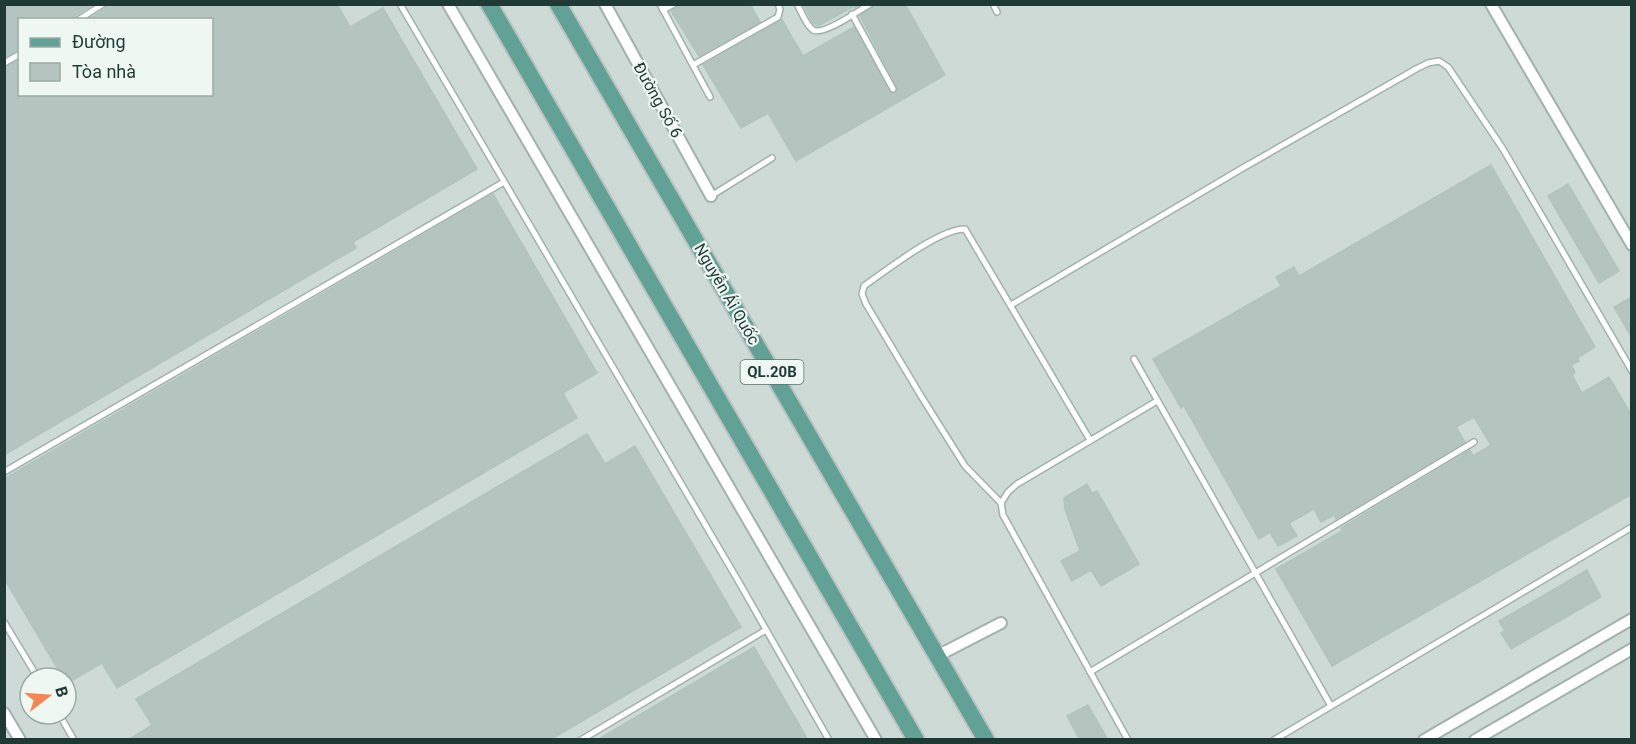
<svg xmlns="http://www.w3.org/2000/svg" width="1636" height="744" font-family="Roboto,sans-serif">
<rect width="100%" height="100%" fill="#deeae6"/>
<!-- built -->
<path fill="#cddad5" fill-rule="evenodd" d="M 5,5 L 1631,5 L 1631,739 L 5,739 ZM 20,20 L 212,20 L 212,94 L 20,94 ZM 30,678 L 66,678 L 66,714 L 30,714 Z"/>
<!-- building -->
<g fill="#b4c5bf" stroke="#b1c4bd" stroke-width="1.5">
<polygon points="4,4 93,4 75,16 73,20 20,20 20,49 4,57"/>
<polygon points="108,4 337,4 350,27 383,8 477,169 353,242 356,248 4,455 4,68 20,60 20,94 212,94 212,20 88,20 106,8"/>
<polygon points="683,4 750,4 760,22 699,56 671,11"/>
<polygon points="803,4 860,4 855,8 854,6 818,26 812,22"/>
<polygon points="875,4 905,4 945,75 796,161 768,113 741,128 703,65 782,20 803,56 854,27 889,91 895,93 897,91 897,87 860,16"/>
<polygon points="1491,165 1595,347 1577,358 1579,361 1571,365 1575,372 1572,375 1582,393 1609,377 1632,416 1632,494 1332,666 1276,569 1342,531 1341,528 1470,450 1473,456 1491,445 1474,417 1456,427 1465,442 1336,519 1334,515 1321,522 1314,509 1289,523 1297,536 1278,546 1270,532 1259,539 1184,406 1181,408 1153,359 1281,286 1276,277 1294,267 1299,276"/>
<polygon points="1568,184 1619,271 1599,283 1548,196"/>
<polygon points="493,194 597,373 563,393 577,418 117,688 102,663 66,684 66,678 63,678 4,578 4,479"/>
<polygon points="1632,297 1632,338 1614,307"/>
<polygon points="587,434 605,464 635,446 741,627 550,740 128,740 152,725 136,699"/>
<polygon points="1087,484 1092,493 1097,491 1139,564 1101,586 1091,570 1072,581 1061,561 1080,551 1065,509 1064,498"/>
<polygon points="1587,570 1601,597 1511,649 1501,633 1505,631 1499,621"/>
<polygon points="754,647 808,740 597,740"/>
<polygon points="1088,705 1108,740 1080,740 1067,716"/>
</g>
<g fill="none" stroke-linecap="round" stroke-linejoin="round">
<!-- lane casing -->
<g stroke="#a1b2ad" stroke-width="8">
<g id="lane">
<polyline points="400,4 740,584 829,740"/>
<polyline points="660,4 710,97"/>
<path d="M 797,4 C 801,11 806,25 813,30 C 823,36 860,10 870,4"/>
<polyline points="993,4 997,12"/>
<polyline points="663,10 674,4"/>
<polyline points="852,14 893,89"/>
<polyline points="78,20 103,4"/>
<polyline points="4,63 20,54"/>
<polyline points="693,65 778,17 780,9 778,4"/>
<polyline points="711,196 772,158"/>
<polyline points="1011,305 1241,169 1416,69 1428,63 1439,61 1448,67 1503,149 1632,371"/>
<polyline points="1134,359 1331,706"/>
<polyline points="4,472 504,182"/>
<path d="M 1001,503 L 965,466 L 921,396 L 866,304 L 862,294 L 864,286 C 887,270 939,229 965,229 L 1090,440"/>
<polyline points="4,622 38,678"/>
<polyline points="1090,672 1474,442"/>
<polyline points="59,714 74,740"/>
<polyline points="581,740 766,630"/>
<polyline points="1128,740 1003,515 1001,503 1008,492 1017,484 1157,401"/>
<polyline points="1274,740 1632,527"/>
</g>
</g>
<!-- street casing -->
<g stroke="#a1b2ad" stroke-width="14">
<g id="street">
<polyline points="448,4 876,740"/>
<polyline points="605,4 711,196"/>
<polyline points="1491,4 1632,245"/>
<polyline points="937,656 1001,623"/>
<polyline points="4,713 20,740"/>
<polyline points="1424,740 1632,619"/>
<polyline points="1475,740 1632,649"/>
</g>
</g>
<!-- primary casing -->
<g stroke="#bcc4c2" stroke-width="20">
<g id="primary">
<polyline points="489,4 916,740"/>
<polyline points="558,4 986,740"/>
</g>
</g>
<!-- lane -->
<use href="#lane" stroke="#fff" stroke-width="5"/>
<!-- street -->
<use href="#street" stroke="#fff" stroke-width="10"/>
<!-- primary -->
<use href="#primary" stroke="#62a195" stroke-width="16"/>
</g>
<g text-anchor="middle" dominant-baseline="central" stroke-width="4.5" stroke-linejoin="round" paint-order="stroke">
<!-- shield labels -->
<rect fill="#eff7f3" stroke="#5d736e" stroke-width="1.5" x="740.5" y="360" width="63" height="24" rx="4.5"/>
<g font-size="15" font-weight="bold" fill="#1f3a35">
<text x="772" y="372">QL.20B</text>
</g>
<!-- street labels -->
<g font-size="16" fill="#1f3a35" stroke="#eff7f3">
<text transform="translate(658 100) rotate(61)">Đường Số 6</text>
<text transform="translate(727 294) rotate(60)">Nguyễn Ái Quốc</text>
</g>
</g>
<!-- border -->
<rect width="1636" height="744" fill="none" stroke="#1f3a35" stroke-width="12"/>
<!-- legend -->
<rect x="18" y="18" width="195" height="78" fill="#eff7f3" stroke="#9caba7" stroke-width="1.5"/>
<rect x="30" y="38" width="30" height="9" fill="#62a195" stroke="#9caba7" stroke-width="1.5"/>
<text x="72" y="48" font-size="18" fill="#1f3a35">Đường</text>
<rect x="30" y="63" width="30" height="18" fill="#b4c5bf" stroke="#9caba7" stroke-width="1.5"/>
<text x="72" y="78" font-size="18" fill="#1f3a35">Tòa nhà</text>
<!-- north arrow -->
<g transform="translate(48 696) rotate(73)"><circle r="28" fill="#eff7f3" stroke="#9caba7" stroke-width="1.5"/>
<path d="M0-4.5L10 22L0 15L-10 22Z" fill="#f48652"/>
<text y="-9" font-size="16" font-weight="bold" text-anchor="middle" fill="#1f3a35">B</text>
</g>
</svg>
